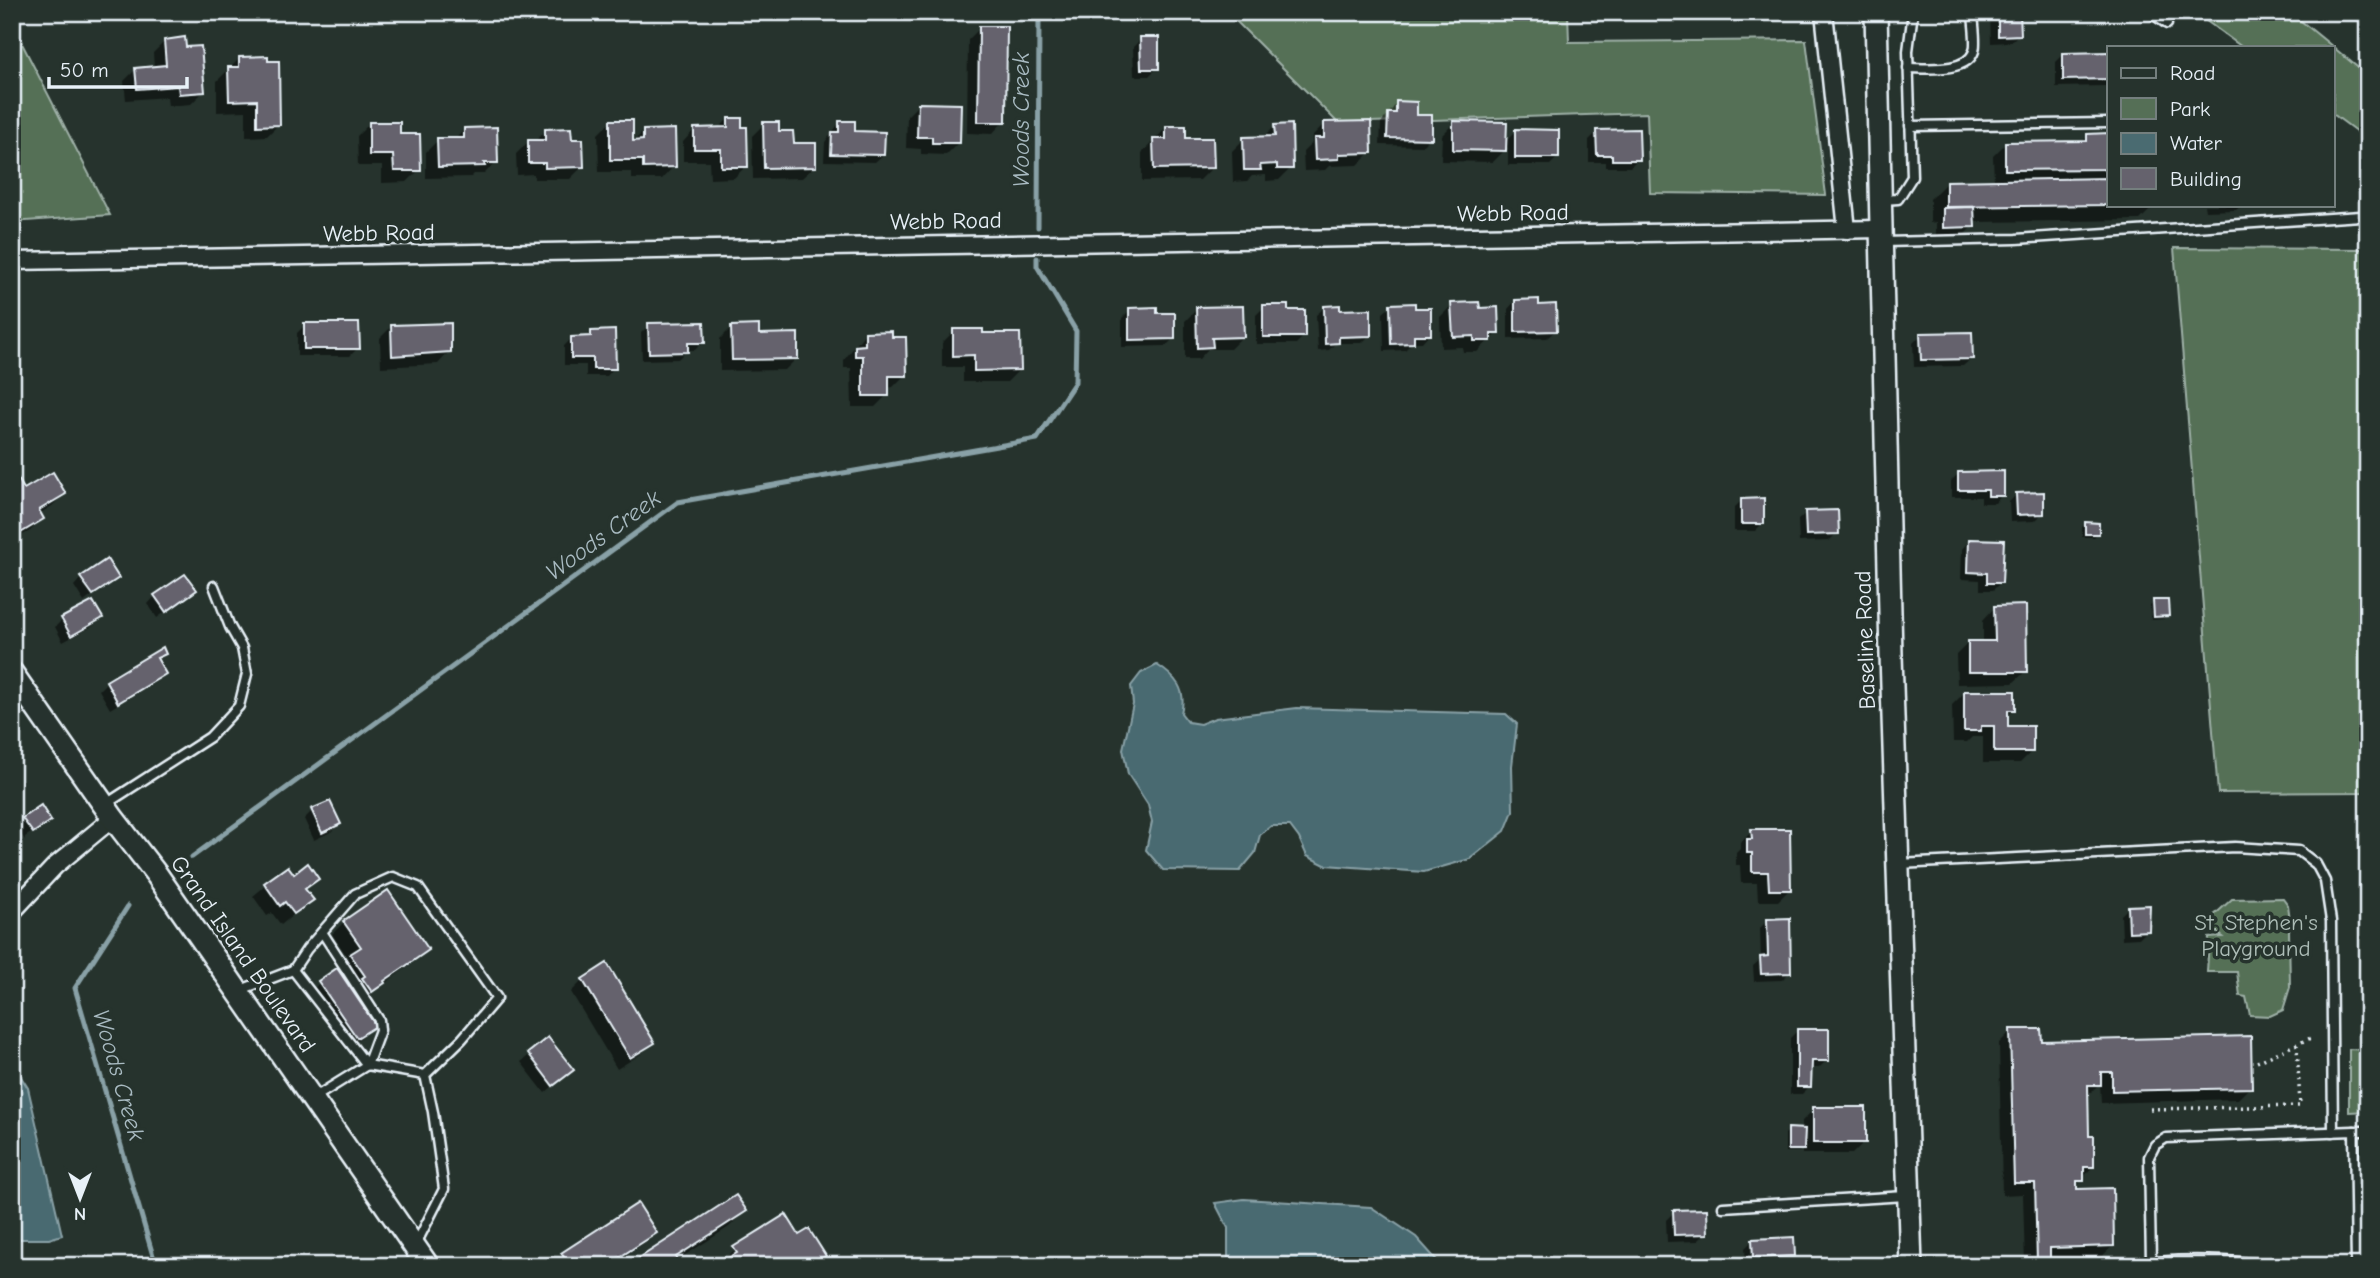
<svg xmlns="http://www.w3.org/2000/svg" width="2380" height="1278" font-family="'Comic Neue',sans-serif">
<rect width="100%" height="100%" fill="#26332d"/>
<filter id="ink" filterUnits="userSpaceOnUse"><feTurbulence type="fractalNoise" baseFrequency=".0143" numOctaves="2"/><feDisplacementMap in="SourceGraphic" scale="14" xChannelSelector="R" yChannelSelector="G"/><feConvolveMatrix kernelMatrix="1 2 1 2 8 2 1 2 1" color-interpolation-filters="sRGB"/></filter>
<g filter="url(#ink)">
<!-- green -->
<g fill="#556f56" stroke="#9eb0a7" stroke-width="2">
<polygon points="1252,12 1568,12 1569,42 1806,40 1826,195 1650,193 1647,113 1338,123 1232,17"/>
<polygon points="2194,12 2290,12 2333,47 2242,47"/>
<polygon points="12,24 110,215 12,222"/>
<polygon points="2333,47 2368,76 2368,140 2333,114"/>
<polygon points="2174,248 2368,249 2368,792 2218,793"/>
<polygon points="2283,898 2288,905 2291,927 2289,930 2290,987 2283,1010 2270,1016 2250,1015 2246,997 2240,996 2237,972 2207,972 2209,938 2223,937 2210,928 2210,919 2232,899"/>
<polygon points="2349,1049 2368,1050 2368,1111 2349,1112"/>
</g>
<!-- water -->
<g fill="#4a6b71" stroke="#89a1a7" stroke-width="2">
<path d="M 1157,665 C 1176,677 1187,690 1181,713 L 1188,722 L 1200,724 L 1215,718 L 1297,708 L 1506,714 L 1517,724 L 1512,766 L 1513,811 L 1505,831 L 1470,859 L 1424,872 L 1325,865 L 1307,856 L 1299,838 L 1290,826 L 1271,826 L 1260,835 L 1255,853 L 1240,871 L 1163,870 L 1146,850 L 1152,822 L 1148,805 L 1128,774 L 1123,749 L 1133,704 L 1131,686 L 1141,673 Z"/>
<polygon points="12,1063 28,1088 62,1235 49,1239 12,1239"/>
<polygon points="1244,1199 1371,1207 1416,1237 1442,1266 1228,1266 1228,1228 1215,1203"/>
</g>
<!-- shadow -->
<g fill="#0007">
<polygon points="1990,12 2019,12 2019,34 2011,42 1991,43"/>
<polygon points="980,28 1004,121 992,134 967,133 968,40"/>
<polygon points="1141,39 1157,68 1149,76 1134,76 1133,47"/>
<polygon points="165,41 184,49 203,92 191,104 168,106 167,97 126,100 124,81 136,69 154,68 153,53"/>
<polygon points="2064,54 2109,54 2109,83 2106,86 2056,87 2056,62"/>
<polygon points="240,58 279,124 267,136 246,137 246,111 217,112 217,81"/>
<polygon points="1397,103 1415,116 1430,138 1422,146 1380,145 1381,123"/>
<polygon points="919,104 958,143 946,155 921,154 921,149 906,148 907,116"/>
<polygon points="728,119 746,166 734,178 710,179 709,161 683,161 683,142 695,129 718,129"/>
<polygon points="610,122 631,144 643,132 674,166 662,179 632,179 632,172 599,172 598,134"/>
<polygon points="840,122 853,133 883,155 875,162 824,161 825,142"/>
<polygon points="1454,123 1505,142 1516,131 1557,158 1550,165 1508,165 1508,147 1493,162 1441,161 1442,135"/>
<polygon points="369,124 419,170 407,182 382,183 382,166 358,166 357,136"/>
<polygon points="764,124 792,145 815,166 802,178 753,179 752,136"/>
<polygon points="1324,124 1370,153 1358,165 1329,166 1325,170 1304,171 1303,152 1312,143 1312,136"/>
<polygon points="1275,126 1291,168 1279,180 1266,181 1266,175 1252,176 1247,181 1233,182 1232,151 1244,139 1263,138"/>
<polygon points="1166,128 1184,140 1212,168 1200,180 1142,181 1142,153"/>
<polygon points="465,129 496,162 484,174 474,174 471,177 426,178 426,152 438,140 454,140"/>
<polygon points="546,130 582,167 570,179 534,179 534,174 517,175 516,154 528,142 534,142"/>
<polygon points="1597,132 1638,159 1630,167 1605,167 1605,162 1589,162 1589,140"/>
<polygon points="2109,135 2109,177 2106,180 2109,205 2155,205 2140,220 1973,222 1973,226 1965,234 1936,235 1936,222 1930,223 1930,199 1946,183 1994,182 1993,156 2005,144 2081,143 2088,136"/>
<polygon points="2368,195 2368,241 2363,241 2363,199"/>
<polygon points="2204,205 2242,205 2236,210 2205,211"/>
<polygon points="1515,301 1537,306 1555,331 1547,338 1508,339 1508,309"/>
<polygon points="1452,305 1478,310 1497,333 1477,352 1463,352 1462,347 1441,348 1440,317"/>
<polygon points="1391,306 1429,334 1422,342 1413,342 1405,350 1384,351 1383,313"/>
<polygon points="1264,307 1287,312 1304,336 1296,344 1256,344 1256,315"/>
<polygon points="1324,308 1338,312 1370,335 1362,343 1336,343 1329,350 1318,351 1316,315"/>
<polygon points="1197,309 1242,337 1230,349 1208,349 1199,359 1185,359 1185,321"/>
<polygon points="1130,310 1155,315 1173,339 1166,346 1122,347 1122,318"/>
<polygon points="305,325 358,348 350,356 297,356 297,333"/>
<polygon points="649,325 703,342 695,350 687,350 678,359 642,360 641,333"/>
<polygon points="392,326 450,351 438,364 381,367 380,338"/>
<polygon points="732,327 758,336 797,358 785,370 720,371 720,339"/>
<polygon points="954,331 981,335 1019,370 1007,382 963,382 963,367 942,367 942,343"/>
<polygon points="592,332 614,368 607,376 586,376 586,365 564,365 564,346 571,339 586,338"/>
<polygon points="865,333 905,375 893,387 887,388 887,395 875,407 852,407 851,368 844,368 844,360"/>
<polygon points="1921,335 1971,359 1963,366 1914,367 1913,343"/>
<polygon points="1959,473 2002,495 1995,503 1981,503 1981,497 1951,497 1951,481"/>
<polygon points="12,480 23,491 64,494 52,506 39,514 42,519 30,531 12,541"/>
<polygon points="2017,494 2043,513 2035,521 2010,522 2009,502"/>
<polygon points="1742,500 1763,523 1755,531 1734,531 1734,508"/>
<polygon points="1806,513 1837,533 1829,541 1799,542 1798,520"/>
<polygon points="2086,524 2097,534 2094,537 2082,537 2082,527"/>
<polygon points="1969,541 2000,583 1993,590 1980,590 1980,580 1961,579 1962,549"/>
<polygon points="117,577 84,602 74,586 81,578"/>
<polygon points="195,590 157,618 148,604 155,596"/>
<polygon points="2154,602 2167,616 2163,619 2151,620 2150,605"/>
<polygon points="1995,607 2026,671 2013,683 1957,684 1956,655 1968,643 1983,643 1983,620"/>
<polygon points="101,618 93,626 63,642 55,627 62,620"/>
<polygon points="162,650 164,653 157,661 164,674 157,681 110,709 99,690 107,682"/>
<polygon points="1964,693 2014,709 2007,716 2007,728 2032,751 2020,763 1983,763 1983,737 1972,737 1967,742 1953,742 1952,705"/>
<polygon points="312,811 339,824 331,832 314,840 304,819"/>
<polygon points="23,819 49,821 25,837 25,840 16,827"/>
<polygon points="1752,831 1790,889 1778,901 1758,901 1757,883 1741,883 1740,865 1736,865 1736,853 1740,849 1740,843"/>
<polygon points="287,868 293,876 317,879 305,891 311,900 281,925 272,913 267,916 253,896"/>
<polygon points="2129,907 2147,930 2139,938 2122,939 2121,915"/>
<polygon points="1768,920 1790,972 1782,980 1754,981 1753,966 1761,959 1760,928"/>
<polygon points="344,922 427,949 415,961 359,1003 374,1025 362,1037 345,1049 308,995 319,983 351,992 354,989 339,967 348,958 332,934"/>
<polygon points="583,980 653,1042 641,1054 617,1069 571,992"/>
<polygon points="1798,1030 1827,1060 1819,1068 1810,1068 1810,1086 1802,1094 1790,1094 1790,1038"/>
<polygon points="2011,1031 2040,1042 2250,1087 2238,1099 2101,1103 2100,1083 2087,1096 2087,1138 2093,1166 2072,1191 2113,1246 2100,1258 2048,1259 2044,1266 2025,1266 2023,1194 2002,1195 1999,1043"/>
<polygon points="548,1039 572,1070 545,1093 521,1062"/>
<polygon points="1814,1109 1864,1142 1852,1154 1802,1154 1802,1150 1799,1152 1785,1152 1785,1134 1789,1130 1802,1130 1802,1121"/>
<polygon points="745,1211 729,1227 676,1261 630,1266"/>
<polygon points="1674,1212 1706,1233 1698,1241 1667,1242 1666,1220"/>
<polygon points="655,1232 643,1244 610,1266 551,1266 562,1254"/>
<polygon points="798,1237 824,1255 813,1266 723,1266 725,1264 723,1261 735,1249"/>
<polygon points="1753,1240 1793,1255 1786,1263 1746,1265 1745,1248"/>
</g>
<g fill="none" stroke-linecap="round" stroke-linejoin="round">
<!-- stream -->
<g stroke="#89a1a7" stroke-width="5">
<polyline points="1038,227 1039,12"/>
<polyline points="192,857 678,502 1037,439 1075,382 1076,331 1037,266 1037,258"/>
<polyline points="128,906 75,988 156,1266"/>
</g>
</g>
<!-- building -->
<g fill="#65626d" stroke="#e8f1f8" stroke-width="2">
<polygon points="1998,12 2020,12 2021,35 1998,36"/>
<polygon points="979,26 1007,26 1006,122 978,122"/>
<polygon points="185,37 186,47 201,46 205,92 179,94 178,86 137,89 135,68 166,65 164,40"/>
<polygon points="1140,37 1159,37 1159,69 1141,69"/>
<polygon points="2109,52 2109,79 2063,80 2063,53"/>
<polygon points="268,56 268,61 279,61 280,125 257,126 257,100 229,101 228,67 239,67 239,57"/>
<polygon points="1396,101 1417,102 1417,115 1432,115 1432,139 1387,138 1388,113 1396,113"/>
<polygon points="918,103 961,104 960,143 932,143 932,137 917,137"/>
<polygon points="728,118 742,118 742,127 747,127 748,167 721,167 721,149 694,149 694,128 728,127"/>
<polygon points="610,120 633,120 633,141 643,140 643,130 675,129 676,167 643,168 643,160 610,160"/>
<polygon points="839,121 855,121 855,131 885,132 884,155 831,154 832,132 839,132"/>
<polygon points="1371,121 1372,153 1339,154 1339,159 1315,160 1314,138 1324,138 1324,122"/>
<polygon points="1453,121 1507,122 1506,151 1453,150"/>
<polygon points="369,122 400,122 400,134 420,134 421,171 394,171 393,155 369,155"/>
<polygon points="763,122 779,122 779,131 793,131 794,143 816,143 816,167 764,168"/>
<polygon points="1292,124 1293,169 1277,169 1277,164 1260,165 1261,170 1244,170 1243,137 1275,136 1274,125"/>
<polygon points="1166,126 1186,126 1186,138 1213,138 1214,168 1154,169 1153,139 1166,139"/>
<polygon points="497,127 498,163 484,163 485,166 438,167 437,138 464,138 464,128"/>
<polygon points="571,128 572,139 583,139 584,167 545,168 545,163 528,163 528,140 545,140 545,129"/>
<polygon points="1515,129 1559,130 1559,158 1515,158"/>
<polygon points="1639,129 1640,160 1612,160 1612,155 1597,155 1596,130"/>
<polygon points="2109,133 2109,169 2005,170 2005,142 2087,141 2087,134"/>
<polygon points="2109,178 2109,205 1946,207 1946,181"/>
<polygon points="1974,207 1975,227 1943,228 1943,208"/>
<polygon points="1539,299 1539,305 1556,304 1557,331 1515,332 1515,300"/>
<polygon points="1479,302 1480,308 1498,307 1499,334 1491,334 1491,341 1474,341 1474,336 1453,337 1451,303"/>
<polygon points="1415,303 1415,308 1431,308 1431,335 1414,335 1414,343 1391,344 1390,304"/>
<polygon points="1263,305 1288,305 1288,310 1305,310 1305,337 1263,337"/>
<polygon points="1340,305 1340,310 1371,309 1371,336 1339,337 1339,343 1325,344 1324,306"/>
<polygon points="1243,306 1244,337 1212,338 1213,347 1197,348 1196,307"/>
<polygon points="1157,307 1157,313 1175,313 1175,339 1129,340 1129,308"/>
<polygon points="704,322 705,343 688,343 688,352 649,353 648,323"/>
<polygon points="304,323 359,323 360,349 304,349"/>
<polygon points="451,323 451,352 392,356 391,325"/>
<polygon points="759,325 759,334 798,333 798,359 732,360 731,326"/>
<polygon points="953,329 983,329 983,333 1020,333 1021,370 974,371 974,355 953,356"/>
<polygon points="615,330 616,369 593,369 593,358 571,358 571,337 591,336 591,331"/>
<polygon points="892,331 892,337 906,337 907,376 889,376 889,396 863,396 863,356 855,356 855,346 865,345 865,332"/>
<polygon points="1972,332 1973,359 1921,360 1920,333"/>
<polygon points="2004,471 2004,496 1988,496 1988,490 1958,490 1958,472"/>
<polygon points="53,472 66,494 39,510 44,519 19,534 12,523 12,478 16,475 24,489"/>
<polygon points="2044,492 2044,514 2017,515 2016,493"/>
<polygon points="1764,498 1764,524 1741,524 1741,499"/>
<polygon points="1838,510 1839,534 1806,535 1805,511"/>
<polygon points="2085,522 2099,523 2099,534 2085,534"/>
<polygon points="1969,539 2004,540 2002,583 1987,583 1987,573 1968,572"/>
<polygon points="107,559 119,578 93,595 80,577"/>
<polygon points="185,574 197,590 166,612 154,595"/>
<polygon points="2153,600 2168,600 2169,616 2154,617"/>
<polygon points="93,601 103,618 71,636 61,618"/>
<polygon points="2026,605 2027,672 1968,672 1968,641 1995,641 1994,606"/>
<polygon points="163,647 166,654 157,658 166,674 118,703 106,681"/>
<polygon points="1964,691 2015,691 2015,710 2008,710 2008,726 2033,726 2033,752 1994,752 1994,726 1981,726 1981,731 1964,731"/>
<polygon points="330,801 341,824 322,833 311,809"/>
<polygon points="41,805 51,821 33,833 22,818"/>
<polygon points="1751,829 1790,829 1791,890 1769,890 1768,872 1752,872 1752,853 1747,853 1747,839 1752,839"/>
<polygon points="308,863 319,879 305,889 314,900 294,914 285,902 280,906 264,883 288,866 294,874"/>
<polygon points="388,890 429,950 384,981 385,983 372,992 362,978 365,976 350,954 361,947 343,921"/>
<polygon points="2150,905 2149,931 2129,932 2128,906"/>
<polygon points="1790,918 1791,973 1761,974 1760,957 1768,956 1767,919"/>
<polygon points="607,963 655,1043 630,1058 582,979"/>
<polygon points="337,968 376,1026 357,1038 318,981"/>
<polygon points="1797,1029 1829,1029 1829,1061 1812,1061 1811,1087 1797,1087"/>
<polygon points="2010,1029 2041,1029 2042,1041 2251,1036 2252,1088 2112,1091 2112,1072 2101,1072 2101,1085 2088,1085 2089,1136 2094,1136 2094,1167 2084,1167 2084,1181 2077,1181 2077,1189 2113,1188 2114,1246 2050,1248 2050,1262 2037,1262 2035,1183 2014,1183"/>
<polygon points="548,1037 574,1070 553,1086 528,1053"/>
<rect x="1813" y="1107" width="53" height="36"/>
<polygon points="1788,1128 1805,1129 1804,1150 1788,1150"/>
<polygon points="736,1195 747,1211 676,1257 681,1266 627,1266"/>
<polygon points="638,1203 657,1233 606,1266 570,1266 561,1253"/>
<polygon points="1707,1209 1708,1234 1674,1235 1673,1210"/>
<polygon points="786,1214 799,1235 809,1229 826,1256 810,1266 733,1266 728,1258 737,1253 733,1247"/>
<polygon points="1794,1237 1795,1256 1753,1258 1752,1239"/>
</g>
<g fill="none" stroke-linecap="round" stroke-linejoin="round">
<!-- lane casing -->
<g stroke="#e8f1f8" stroke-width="13">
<g id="lane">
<polyline points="2150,12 2167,24"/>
<path d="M 1908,68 C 1926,68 1967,73 1974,51 C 1977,43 1973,21 1973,12"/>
<polyline points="1910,126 2109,123"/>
<polyline points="1882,200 1898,199 1912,177 1908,51 1913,12"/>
<polyline points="1883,242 2016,239 2361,216"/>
<polyline points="106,804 210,737 239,706 247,674 242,648 230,627 214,586"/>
<polyline points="1899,864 2235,847 2299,851 2316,864 2325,881 2331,921 2333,1132"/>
<polyline points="322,932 379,1020 380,1030 367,1065"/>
<polyline points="293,970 367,1065"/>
<polyline points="238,991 293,970 307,949 355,894 393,877 418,887 497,998 462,1039 425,1075 433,1112 444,1189 416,1244"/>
<polyline points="312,1099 367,1065 425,1075"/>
<polyline points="2354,1131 2368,1131"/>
<polyline points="1723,1207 1906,1196"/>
<polyline points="2151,1261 2149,1157 2155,1145 2166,1138 2354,1131 2356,1266"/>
<path d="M 2127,1266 C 2181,1256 2236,1261 2290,1266"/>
</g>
</g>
<!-- street casing -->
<g stroke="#e8f1f8" stroke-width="21">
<g id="street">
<polyline points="1824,12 1847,230"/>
<polyline points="12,261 1880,229"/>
<polyline points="12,912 55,866 113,818"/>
</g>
</g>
<!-- secondary casing -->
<g stroke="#e8f1f8" stroke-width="26">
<g id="secondary">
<polyline points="1876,12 1891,655 1911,1266"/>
<polyline points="12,673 113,818 157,875 428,1266"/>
</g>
</g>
<!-- path -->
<g stroke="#e8f1f8" stroke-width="3.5" stroke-dasharray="2 5" stroke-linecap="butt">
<polyline points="2257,1062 2313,1037"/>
<polyline points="2150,1109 2300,1106 2297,1045"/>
</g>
<!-- lane -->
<use href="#lane" stroke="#26332d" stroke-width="8"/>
<!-- street -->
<use href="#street" stroke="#26332d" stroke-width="16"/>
<!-- secondary -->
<use href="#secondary" stroke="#26332d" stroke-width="21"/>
</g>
</g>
<g text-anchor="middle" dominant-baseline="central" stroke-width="7" stroke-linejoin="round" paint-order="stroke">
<!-- street labels -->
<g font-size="23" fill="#e8f1f8" stroke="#26332d">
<text transform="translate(1513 213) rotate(-1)">Webb Road</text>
<text transform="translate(946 221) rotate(-1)">Webb Road</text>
<text transform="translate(379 233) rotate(-1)">Webb Road</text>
<text transform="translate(1865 640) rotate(-92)">Baseline Road</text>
<text transform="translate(243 954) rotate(55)">Grand Island Boulevard</text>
</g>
<!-- park labels -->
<g font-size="23" fill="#adbdb7" stroke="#26332d">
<text x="2256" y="922">St. Stephen's<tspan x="2256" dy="26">Playground</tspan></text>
</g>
<!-- water labels -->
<g font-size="24" font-style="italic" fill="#a9bbc2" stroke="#26332d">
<text transform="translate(1021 120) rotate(-90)">Woods Creek</text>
<text transform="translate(603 535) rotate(-36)">Woods Creek</text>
<text transform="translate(119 1075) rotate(74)">Woods Creek</text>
</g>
</g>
<!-- margin -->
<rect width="2380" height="1278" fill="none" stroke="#26332d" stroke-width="42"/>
<rect x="21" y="21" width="2338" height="1236" fill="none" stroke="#e8f1f8" stroke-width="2.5" filter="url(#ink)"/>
<!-- legend -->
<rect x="2107" y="46" width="228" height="161" fill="#26332d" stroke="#747f7e" stroke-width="2"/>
<rect x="2121" y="68" width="35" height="10" fill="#26332d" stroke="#747f7e" stroke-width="2"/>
<text x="2170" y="80" font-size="21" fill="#e8f1f8">Road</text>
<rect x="2121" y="98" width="35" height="21" fill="#556f56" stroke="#747f7e" stroke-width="2"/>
<text x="2170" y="116" font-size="21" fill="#e8f1f8">Park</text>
<rect x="2121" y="133" width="35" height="21" fill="#4a6b71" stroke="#747f7e" stroke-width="2"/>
<text x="2170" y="150" font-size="21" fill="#e8f1f8">Water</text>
<rect x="2121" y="168" width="35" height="21" fill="#65626d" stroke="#747f7e" stroke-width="2"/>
<text x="2170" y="186" font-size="21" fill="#e8f1f8">Building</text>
<!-- north arrow -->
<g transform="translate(80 1198) rotate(180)" stroke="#26332d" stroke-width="5" paint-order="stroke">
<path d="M0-5L12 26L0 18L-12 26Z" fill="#e8f1f8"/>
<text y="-10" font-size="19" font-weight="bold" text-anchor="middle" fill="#e8f1f8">N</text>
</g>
<!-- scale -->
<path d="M49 77v10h138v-10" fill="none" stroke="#e8f1f8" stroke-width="3.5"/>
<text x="60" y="77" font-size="21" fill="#e8f1f8" stroke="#26332d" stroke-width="5" paint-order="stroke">50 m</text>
</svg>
